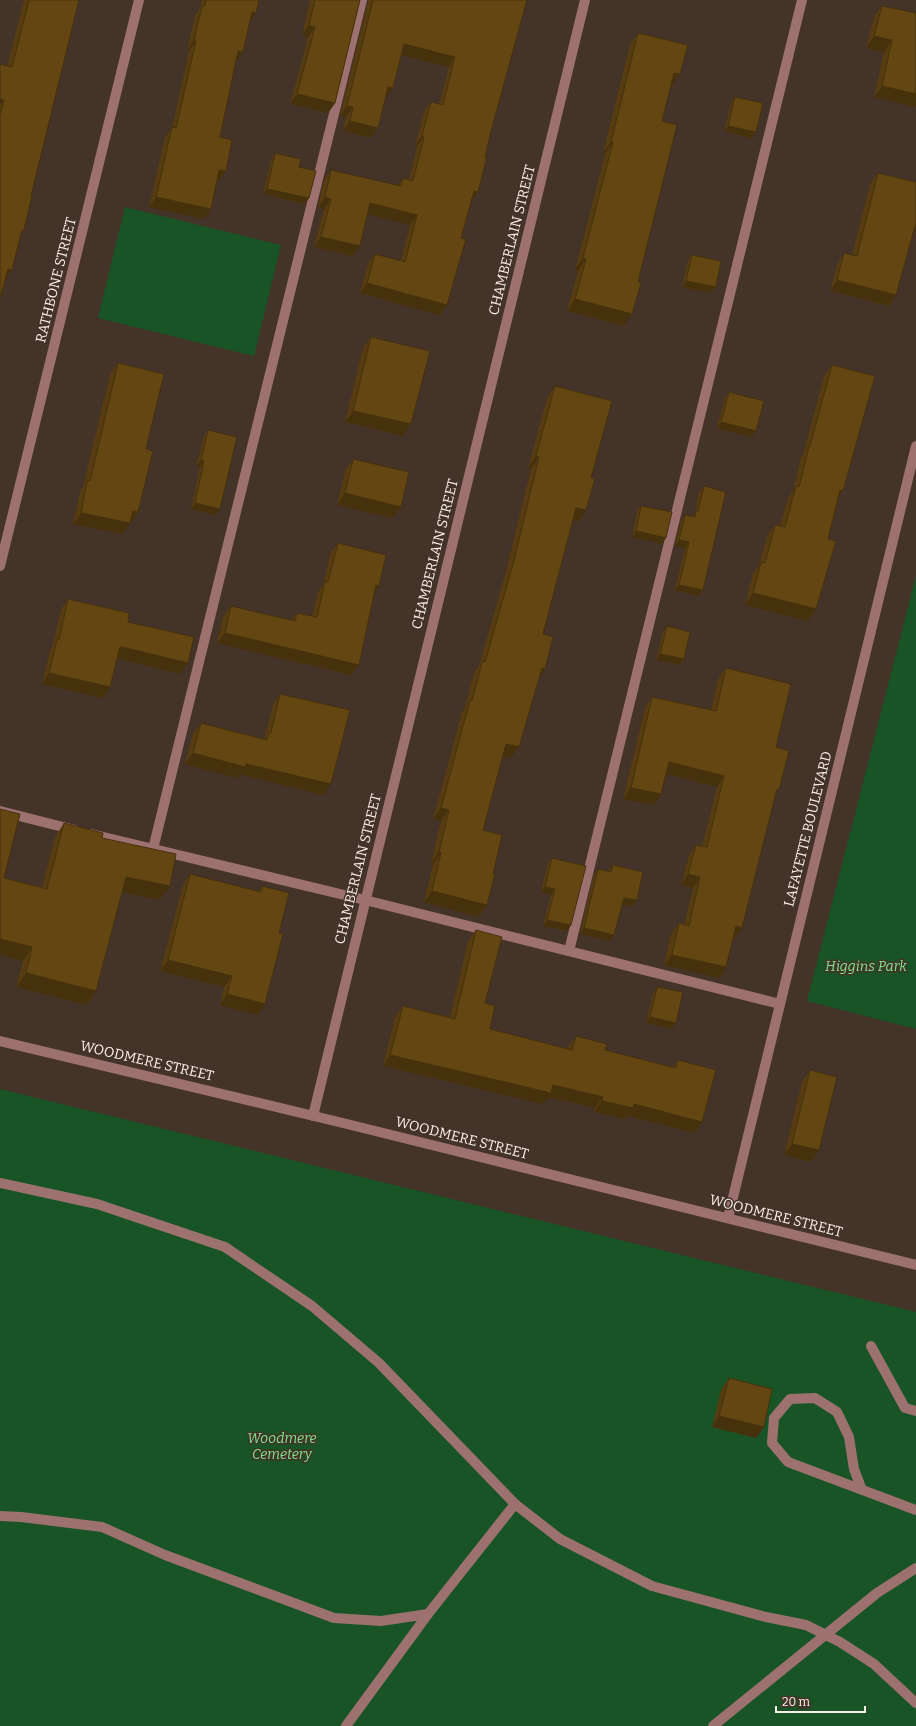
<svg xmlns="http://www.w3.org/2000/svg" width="916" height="1726" font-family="Bitter,serif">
<rect width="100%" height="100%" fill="#433329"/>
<!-- green -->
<g fill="#185425">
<polygon points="125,207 281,245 254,356 98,318"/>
<polygon points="916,576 916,1029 807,1001"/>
<polygon points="0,1089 916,1312 916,1726 0,1726"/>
</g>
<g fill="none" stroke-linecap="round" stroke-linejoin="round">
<!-- minor -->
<g stroke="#9e7171" stroke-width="10">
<polyline points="0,566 139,0"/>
<polyline points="0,811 75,830"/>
<polyline points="91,834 365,900 780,1004"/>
<polyline points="153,849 362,0"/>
<polyline points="569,951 802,0"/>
<polyline points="0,1041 343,1123 916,1265"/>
<polyline points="313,1116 585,0"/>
<polyline points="0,1183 97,1204 225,1247 312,1306 379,1363 515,1504 560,1539 652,1586 766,1617 806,1625 840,1642 874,1664 916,1703"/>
<polyline points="728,1218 916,446"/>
<polyline points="871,1346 905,1408 916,1411"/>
<polyline points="862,1490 854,1469 849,1437 837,1412 815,1398 790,1399 774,1418 772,1443 788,1462 916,1510"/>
<polyline points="0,1516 21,1517 102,1527 165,1555 334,1618 381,1621 428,1614"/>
<polyline points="346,1726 428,1614 515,1504"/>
<polyline points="713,1726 877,1593 916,1568"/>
</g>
</g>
<!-- wall -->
<g fill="#563c10">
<polygon points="24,0 79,0 31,196 24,230 21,233 5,281 0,299 0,64 7,66"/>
<polygon points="202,0 259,0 256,13 250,20 236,62 220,137 226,171 219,181 217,180 211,209 204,219 149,207 165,137 172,128 189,51 187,50 195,16 200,8"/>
<polygon points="310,0 360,0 335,103 328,113 290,104 308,37 302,35"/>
<polygon points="368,0 527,0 491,131 485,157 478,192 471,202 471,201 440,315 360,293 368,264 375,254 401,261 410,225 368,214 353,256 314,247 324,209 318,207 324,180 331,170 398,185 403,178 409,180 417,146 415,146 424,112 431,102 439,104 449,67 401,55 371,138 343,131 346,117 340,116 368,2"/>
<polygon points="882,6 916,13 916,107 874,97 884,52 866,48 874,17"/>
<polygon points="638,33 672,86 671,85 662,121 624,326 567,311 578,271 575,270 605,154 603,153 630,44"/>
<polygon points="735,97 756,132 752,138 724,131 731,103"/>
<polygon points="275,153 299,167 309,198 305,204 263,194 271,159"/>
<polygon points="878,173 896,295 889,306 830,291 837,265 844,253 852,255 870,184"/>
<polygon points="692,255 716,287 711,293 682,287 688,260"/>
<polygon points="371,337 411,424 403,436 345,422 363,348"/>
<polygon points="118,363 146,449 138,512 122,534 73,524 80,492 83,487 110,374"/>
<polygon points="832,365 839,498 828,539 816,609 808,621 745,605 753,574 759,565 767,536 775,525 780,526 788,498 793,491 801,457 803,454 824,376"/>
<polygon points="555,386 578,522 573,520 543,634 545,669 539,677 511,758 503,756 483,830 493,874 487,905 479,917 424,902 433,864 431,863 441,821 433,819 462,712 465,707 474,673 479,666 505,575 531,469 528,468 547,398"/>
<polygon points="729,392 756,431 752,437 717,428 725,398"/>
<polygon points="208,430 216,515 191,509 200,467 196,466 204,436"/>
<polygon points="353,459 401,507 393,518 337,505 345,471"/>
<polygon points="704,486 703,590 698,596 675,590 685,548 675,546 681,521 685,515 692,517 695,513 699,492"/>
<polygon points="641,506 662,544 632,537 637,511"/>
<polygon points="338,543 379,586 374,593 359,665 351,675 217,643 223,617 231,606 291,620 297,613 312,616 318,592 323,585 330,554"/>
<polygon points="68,599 188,663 180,674 117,658 110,687 103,698 42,684 50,650 53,645 61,609"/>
<polygon points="667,626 684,659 680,665 656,660 663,632"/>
<polygon points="726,668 776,747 775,795 735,938 733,938 726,967 719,978 664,965 671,934 679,923 684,925 693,888 681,885 689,855 696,845 702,846 717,787 666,774 654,805 623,799 645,708 652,697 711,710 718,679"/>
<polygon points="280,694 324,795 239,774 237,778 185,764 193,734 201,723 264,739 273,705"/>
<polygon points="0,809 4,878 42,887 55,837 64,823 102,838 160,900 122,892 96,991 87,1005 16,987 23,961 0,955"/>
<polygon points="552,858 571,925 567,931 543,926 551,895 541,892 548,863"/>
<polygon points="613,865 633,906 622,904 614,935 610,941 580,934 594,875 598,869 608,871"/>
<polygon points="190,874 259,892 262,886 279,933 265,1004 258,1015 220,1005 224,987 160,971 183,885"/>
<polygon points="476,930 485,1003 490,1029 567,1049 568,1047 576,1036 605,1050 673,1067 678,1060 702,1122 695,1133 628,1116 625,1119 594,1112 595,1108 548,1097 543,1104 383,1066 395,1017 403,1006 450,1017 468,941"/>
<polygon points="657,987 676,1023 672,1029 646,1023 653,993"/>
<polygon points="810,1070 811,1162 784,1155 802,1082"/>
<polygon points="729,1378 764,1427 756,1438 712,1427 721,1390"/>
</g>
<!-- shaded-wall -->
<g fill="#46310d">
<polygon points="252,12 256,13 249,23"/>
<polygon points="309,25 315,27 308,37 302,35"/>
<polygon points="874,36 892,40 884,52 866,48"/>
<polygon points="194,40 196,41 189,51 187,50"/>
<polygon points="404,44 455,57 449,67 397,54"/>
<polygon points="238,51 243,52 236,62"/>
<polygon points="674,73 680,74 672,86 666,84"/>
<polygon points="882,86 916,94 916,107 874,97"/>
<polygon points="388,87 393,88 386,98"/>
<polygon points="297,94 335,103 328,113 290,104"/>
<polygon points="0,99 4,100 0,105"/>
<polygon points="347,106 353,107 346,117 340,116"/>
<polygon points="350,121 378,128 371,138 343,131"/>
<polygon points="728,126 756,132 752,138 724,131"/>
<polygon points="422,136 424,137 417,146 415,146"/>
<polygon points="611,142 613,142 605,154 603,153"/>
<polygon points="219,170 226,171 219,181 212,179"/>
<polygon points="267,189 309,198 305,204 263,194"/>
<polygon points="474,191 478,192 471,202 467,200"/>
<polygon points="156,197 211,209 204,219 149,207"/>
<polygon points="325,197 331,199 324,209 318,207"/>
<polygon points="370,203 417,215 410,225 363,213"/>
<polygon points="321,237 360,246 353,256 314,247"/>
<polygon points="583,258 586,259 578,271 575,270"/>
<polygon points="8,269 12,270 4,281"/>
<polygon points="837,280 896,295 889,306 830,291"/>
<polygon points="686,281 716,287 711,293 682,287"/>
<polygon points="367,283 447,305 440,315 360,293"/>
<polygon points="575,299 632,314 624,326 567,311"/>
<polygon points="353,411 411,424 403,436 345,422"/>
<polygon points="721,422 756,431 752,437 717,428"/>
<polygon points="536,456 539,457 531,469 528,468"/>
<polygon points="201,460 204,461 200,467 196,466"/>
<polygon points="840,490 843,491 835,502"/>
<polygon points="345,493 401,507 393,518 337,505"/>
<polygon points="195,503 220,509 216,515 191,509"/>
<polygon points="576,508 586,510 578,522 568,519"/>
<polygon points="133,511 138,512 122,534 73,524 81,513"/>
<polygon points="636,531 666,538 662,544 632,537"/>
<polygon points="679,540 689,542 685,548 675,546"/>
<polygon points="376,585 379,586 371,597"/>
<polygon points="679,585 703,590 698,596 675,590"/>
<polygon points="753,593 816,609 808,621 745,605"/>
<polygon points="225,633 359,665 351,675 217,643"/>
<polygon points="120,647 122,647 188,663 180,674 114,657"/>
<polygon points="660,654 684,659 680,665 656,660"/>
<polygon points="542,668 545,669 537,680"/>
<polygon points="49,673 110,687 103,698 42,684"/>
<polygon points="506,744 519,747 511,758 498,755"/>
<polygon points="193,753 246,764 331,784 324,795 239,774 237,778 185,764"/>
<polygon points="669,762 724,776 717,787 661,773"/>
<polygon points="631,788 661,794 654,805 623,799"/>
<polygon points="441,808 449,810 441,821 433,819"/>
<polygon points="439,852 441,853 433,864 431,863"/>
<polygon points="688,874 700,877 693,888 681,885"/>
<polygon points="126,877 170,886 160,900 116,891"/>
<polygon points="545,887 555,889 551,895 541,892"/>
<polygon points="432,891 487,905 479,917 424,902"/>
<polygon points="624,898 637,900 633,906 620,904"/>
<polygon points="547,920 571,925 567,931 543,926"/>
<polygon points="736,926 742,928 735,938 728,937"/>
<polygon points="584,928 614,935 610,941 580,934"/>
<polygon points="0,939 32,947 23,961 0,955"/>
<polygon points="672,955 726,967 719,978 664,965"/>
<polygon points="168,960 232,976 224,987 160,971"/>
<polygon points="26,973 96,991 87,1005 16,987"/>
<polygon points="227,994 265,1004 258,1015 220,1005"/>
<polygon points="650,1017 676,1023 672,1029 646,1023"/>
<polygon points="390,1055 553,1085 603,1097 595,1108 548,1097 543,1104 383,1066"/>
<polygon points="602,1101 634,1104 702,1122 695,1133 628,1116 625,1119 594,1112"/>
<polygon points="792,1144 819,1150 811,1162 784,1155"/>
<polygon points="719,1416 764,1427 756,1438 712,1427"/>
</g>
<!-- building -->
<g fill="#644613" stroke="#46310d">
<polygon points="29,0 79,0 31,196 32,196 24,230 22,230 12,270 8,269 0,299 0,115 4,100 0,99 0,64 12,67"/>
<polygon points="206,0 259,0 256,13 252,12 243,52 238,51 220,137 232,140 226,171 219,170 211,209 156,197 172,127 176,128 196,41 194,40 202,6 205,6"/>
<polygon points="315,0 360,0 335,103 297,94 315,27 309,25"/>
<polygon points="373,0 527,0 491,131 485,157 487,157 478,192 474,191 461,238 466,239 447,305 367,283 375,254 405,262 417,215 370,203 360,246 321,237 331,199 325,197 331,170 401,186 403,178 413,181 424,137 422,136 431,102 443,105 455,57 404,44 393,88 388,87 378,128 350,121 353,107 347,106"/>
<polygon points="882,6 916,13 916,94 882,86 892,40 874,36"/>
<polygon points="638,33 688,45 680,74 674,73 662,121 677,125 638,282 641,283 632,314 575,299 586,259 583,258 613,142 611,142"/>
<polygon points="735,97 763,103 756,132 728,126"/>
<polygon points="275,153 301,159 299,167 316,171 309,198 267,189"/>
<polygon points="878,173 916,182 916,223 896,295 837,280 844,253 857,256"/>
<polygon points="692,255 721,261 716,287 686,281"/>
<polygon points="371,337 430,351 411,424 353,411"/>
<polygon points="118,363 164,374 146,449 153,451 138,512 133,511 130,523 81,513 87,481 90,481"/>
<polygon points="832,365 875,376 843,491 840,490 828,539 836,541 816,609 753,593 761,562 765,563 775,525 785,527 796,486 799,487 809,446 810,446"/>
<polygon points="555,386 612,401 591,478 595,479 586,510 576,508 543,634 553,637 545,669 542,668 519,747 506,744 483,830 502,835 493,874 495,874 487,905 432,891 441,853 439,852 449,810 441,808 470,700 472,701 482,662 485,662 513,564 539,457 536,456"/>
<polygon points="729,392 764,401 756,431 721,422"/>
<polygon points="208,430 237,437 220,509 195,503 204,461 201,460"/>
<polygon points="353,459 409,472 401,507 345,493"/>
<polygon points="704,486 726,492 703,590 679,585 689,542 679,540 685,515 695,517 696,511 698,511"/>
<polygon points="641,506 672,512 666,538 636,531"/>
<polygon points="338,543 386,555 379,586 376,585 359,665 225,633 231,606 295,621 297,613 317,617 325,581 328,582"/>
<polygon points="68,599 129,613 128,622 194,637 188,663 122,647 120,647 110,687 49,673 57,639 59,640"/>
<polygon points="667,626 690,632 684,659 660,654"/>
<polygon points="726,668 791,684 776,747 789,751 779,790 777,789 742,928 736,926 726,967 672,955 679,923 689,926 700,877 688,874 696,845 707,847 724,776 669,762 661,794 631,788 652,697 716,711"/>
<polygon points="280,694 350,710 331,784 246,764 245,767 193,753 201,723 267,740 269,732 271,733"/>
<polygon points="0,809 20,814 4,878 47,889 64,823 103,833 102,838 176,854 170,886 126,877 96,991 26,973 32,947 0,939"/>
<polygon points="552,858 586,866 571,925 547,920 555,889 545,887"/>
<polygon points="613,865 643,872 637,900 624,898 614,935 584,928 598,869 611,872"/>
<polygon points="190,874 261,892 262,886 289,893 279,933 283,934 265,1004 227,994 232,976 168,960"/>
<polygon points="476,930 502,937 485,1003 495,1006 490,1029 572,1050 576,1036 607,1044 605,1050 676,1068 678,1060 716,1070 702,1122 634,1104 633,1108 602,1101 603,1097 553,1085 551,1093 390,1055 403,1006 455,1019"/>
<polygon points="657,987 683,992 676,1023 650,1017"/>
<polygon points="810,1070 837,1077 819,1150 792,1144"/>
<polygon points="729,1378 772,1389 764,1427 719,1416"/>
</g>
<g text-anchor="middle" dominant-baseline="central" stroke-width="3" stroke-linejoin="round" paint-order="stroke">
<!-- street labels -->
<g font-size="14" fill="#faefe8" stroke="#433329">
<text transform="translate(512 240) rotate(-76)">CHAMBERLAIN STREET</text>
<text transform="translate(56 280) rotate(-76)">RATHBONE STREET</text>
<text transform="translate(435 554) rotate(-76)">CHAMBERLAIN STREET</text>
<text transform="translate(808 829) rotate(-76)">LAFAYETTE BOULEVARD</text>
<text transform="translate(358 869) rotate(-76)">CHAMBERLAIN STREET</text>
<text transform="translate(147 1061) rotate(13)">WOODMERE STREET</text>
<text transform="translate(462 1138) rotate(14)">WOODMERE STREET</text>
<text transform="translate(776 1216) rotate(14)">WOODMERE STREET</text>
</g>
<!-- park labels -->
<g font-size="14" font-style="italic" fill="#7de68d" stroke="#433329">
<text x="866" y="966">Higgins Park</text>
<text x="282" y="1438">Woodmere<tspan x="282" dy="16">Cemetery</tspan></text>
</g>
</g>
<!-- scale -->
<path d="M776 1706v6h89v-6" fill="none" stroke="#faefe8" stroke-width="2"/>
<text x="782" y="1706" font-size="12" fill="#faefe8" stroke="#433329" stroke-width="3" paint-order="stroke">20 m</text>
</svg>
